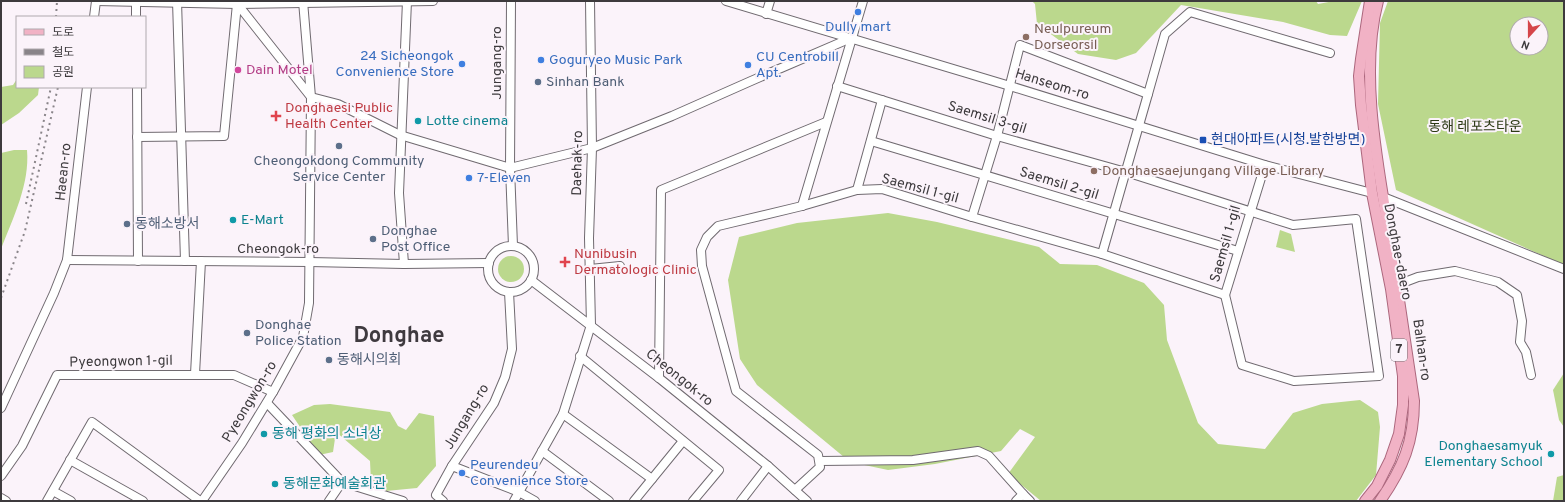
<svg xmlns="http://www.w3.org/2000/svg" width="1565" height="502" font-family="Overpass,'Noto Sans KR',sans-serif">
<rect width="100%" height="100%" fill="#fbf3fa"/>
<!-- green -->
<g fill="#bbd88d" fill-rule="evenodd">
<polygon points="1032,1 1316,1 1318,4 1334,1 1362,1 1347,36 1330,35 1283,22 1181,5 1136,53 1116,60 1078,54 1037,24 1035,4"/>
<path d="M 1388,1 L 1564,1 L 1564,265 L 1396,190 L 1378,104 L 1380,23 ZM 1517,24 L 1541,24 L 1541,48 L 1517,48 Z"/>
<polygon points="17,79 17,87 39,87 38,95 19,113 1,125 1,87 13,85"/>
<path d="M 14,150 L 27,150 C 30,184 13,218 1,249 L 1,153 Z"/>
<polygon points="888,213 937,222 1039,247 1060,264 1097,265 1144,283 1164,305 1167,340 1198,423 1218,444 1265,449 1293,413 1322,404 1360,400 1378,412 1380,427 1376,475 1356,501 1041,501 1008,474 1035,437 1020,429 1001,451 935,464 888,470 850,462 757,385 740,359 728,280 739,237 797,223"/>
<polygon points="1280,230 1291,234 1295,252 1276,247"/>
<circle cx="511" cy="269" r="13"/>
<polygon points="1564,373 1564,427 1559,420 1553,390"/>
<polygon points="330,404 390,412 398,426 406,430 419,413 434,416 436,466 417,488 386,491 371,482 370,461 336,432 333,452 319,455 292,415 314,405"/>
<polygon points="1564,475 1564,501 1553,501 1557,477"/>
</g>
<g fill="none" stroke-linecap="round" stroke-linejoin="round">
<!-- minor casing -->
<g stroke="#706a70" stroke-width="10">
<g id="minor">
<polyline points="96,1 237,4 433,1"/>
<polyline points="177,1 185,261"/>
<polyline points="235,1 311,97 338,104 400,135 510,168 592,148 672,116 751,81 851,38"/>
<polyline points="511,1 510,168 513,246"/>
<polyline points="726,1 1010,86 1265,165 1372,193"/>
<polyline points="136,3 136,17"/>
<polyline points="766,14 770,1"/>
<polyline points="94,17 96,1"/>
<polyline points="837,86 997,136 1126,172 1293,225 1356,219 1379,376 1294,381 1242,365 1225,295"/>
<polyline points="137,87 138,261"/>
<polyline points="1148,94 1165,34 1190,12 1330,53"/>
<polyline points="137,137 224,136 237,4"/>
<polyline points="871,141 1238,251"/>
<polyline points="857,190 882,100"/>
<polyline points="1383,197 1564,269"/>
<polyline points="802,206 863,1"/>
<polyline points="972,217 997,136 1020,45 1148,94 1102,254"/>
<circle cx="511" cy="269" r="23"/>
<polyline points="67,260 310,262 404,264 489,263"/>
<polyline points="404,264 399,193 407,1"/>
<polyline points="590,269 620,266"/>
<polyline points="531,280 659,378 768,466 807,501"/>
<polyline points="1397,285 1418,277 1455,271 1498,282 1517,295 1522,321 1520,342 1526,352 1531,375"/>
<polyline points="580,356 719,470 693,501"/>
<polyline points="195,374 201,261"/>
<polyline points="659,378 661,190 826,122"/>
<polyline points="267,403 342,482 403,501"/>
<polyline points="1,408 54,293 67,260 87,87"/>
<polyline points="563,414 652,479"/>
<polyline points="542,451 609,501"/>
<polyline points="70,460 143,501"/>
<polyline points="820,461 913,460 978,451 989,456 1023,494"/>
<polyline points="452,466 519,492 535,501"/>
<polyline points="1,476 22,446 57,375 234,375 273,392"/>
<polyline points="795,490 820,467 818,455 736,391 702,266 701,250 707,237 718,226 802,206 857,190 882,189 972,217 1102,254 1225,295 1265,165"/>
<polyline points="53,491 71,501"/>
<polyline points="1,498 6,501"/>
<polyline points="47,501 92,422 200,501"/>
<polyline points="202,501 242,443 273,392 303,337 309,303 311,97 303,1"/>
<polyline points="329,501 342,482"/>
<polyline points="443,501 436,495 452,466 494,403 505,377 512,349 509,292"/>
<polyline points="514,501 563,414 591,325 589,238 592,148 590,1"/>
<polyline points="634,501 683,441"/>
<polyline points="741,501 768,466"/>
<polyline points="1016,501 1023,494 1030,501"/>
</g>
</g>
<!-- major casing -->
<g stroke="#ac677d" stroke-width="12">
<g id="major">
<path d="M 1378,1 C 1359,73 1378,166 1390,239 C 1398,293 1406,347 1414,401 C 1414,442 1403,468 1380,501"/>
<polyline points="1365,501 1377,486 1390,460 1399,434 1403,405 1403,376 1391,289 1372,193 1361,105 1359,76 1361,59 1370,1"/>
</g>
</g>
<!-- minor -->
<use href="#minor" stroke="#fff" stroke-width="8"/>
<!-- major -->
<use href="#major" stroke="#f1b2c5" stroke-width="10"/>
<!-- rail -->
<g stroke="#898489" stroke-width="2" stroke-dasharray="2 4" stroke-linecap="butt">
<polyline points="56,17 57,1"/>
<polyline points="26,204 51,87"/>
<polyline points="1,298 25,231 58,87"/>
</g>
</g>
<!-- markers -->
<g fill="#3f7fe0" stroke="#fbf3fa" stroke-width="1.5">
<circle cx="858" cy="12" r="4"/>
<circle cx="541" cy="60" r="4"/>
<circle cx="462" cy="64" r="4"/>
<circle cx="748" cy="65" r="4"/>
<circle cx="469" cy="178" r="4"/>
<circle cx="462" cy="473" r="4"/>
</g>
<g fill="#8d6e63" stroke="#fbf3fa" stroke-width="1.5">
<circle cx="1026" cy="37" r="4"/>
<circle cx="1094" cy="171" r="4"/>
</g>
<circle fill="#d1479c" stroke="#fbf3fa" stroke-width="1.5" cx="238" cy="70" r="4"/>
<g fill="#5c6f8a" stroke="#fbf3fa" stroke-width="1.5">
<circle cx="538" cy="82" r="4"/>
<circle cx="339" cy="146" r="4"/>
<circle cx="127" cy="224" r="4"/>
<circle cx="373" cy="239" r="4"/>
<circle cx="247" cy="333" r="4"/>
<circle cx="329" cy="360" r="4"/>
</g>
<g fill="#e0444e" stroke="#fbf3fa" stroke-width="1.5">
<path d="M274 110h4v4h4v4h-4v4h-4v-4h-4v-4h4z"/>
<path d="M563 256h4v4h4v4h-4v4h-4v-4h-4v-4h4z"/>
</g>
<g fill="#0f9aa8" stroke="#fbf3fa" stroke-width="1.5">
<circle cx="418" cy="121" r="4"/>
<circle cx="233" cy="220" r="4"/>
<circle cx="264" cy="434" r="4"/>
<circle cx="1551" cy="454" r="4"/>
<circle cx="275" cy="484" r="4"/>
</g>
<rect fill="#1a4fb4" stroke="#fbf3fa" stroke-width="1.5" x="1199" y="136" width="8" height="8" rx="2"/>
<g text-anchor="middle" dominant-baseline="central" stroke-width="4" stroke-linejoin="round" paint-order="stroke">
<!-- shield labels -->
<rect fill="#fbf3fa" stroke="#767276" stroke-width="1" x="1391" y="339" width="16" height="22" rx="3"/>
<g font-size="13" font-weight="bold" fill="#3d3a3d">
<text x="1399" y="350">7</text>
</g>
<!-- shop labels -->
<g font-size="14" fill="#366cbe" stroke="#fbf3fa" text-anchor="start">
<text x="858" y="27" text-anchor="middle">Dully mart</text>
<text x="454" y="56" text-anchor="end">24 Sicheongok<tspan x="454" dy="16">Convenience Store</tspan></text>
<text x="756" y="57">CU Centrobill<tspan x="756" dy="16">Apt.</tspan></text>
<text x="549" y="60">Goguryeo Music Park</text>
<text x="477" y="178">7-Eleven</text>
<text x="470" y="465">Peurendeu<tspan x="470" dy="16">Convenience Store</tspan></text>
</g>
<!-- education labels -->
<g font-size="14" fill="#785e54" stroke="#fbf3fa" text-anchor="start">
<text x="1034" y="29">Neulpureum<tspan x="1034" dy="16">Dorseorsil</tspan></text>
<text x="1102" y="171">Donghaesaejungang Village Library</text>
</g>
<!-- street labels -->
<g font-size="14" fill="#3d3a3d" stroke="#fbf3fa">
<text transform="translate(497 63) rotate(-90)">Jungang-ro</text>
<text transform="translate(1052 85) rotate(17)">Hanseom-ro</text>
<text transform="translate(987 118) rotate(17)">Saemsil 3-gil</text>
<text transform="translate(578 163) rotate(-89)">Daehak-ro</text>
<text transform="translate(64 172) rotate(-84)">Haean-ro</text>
<text transform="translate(1059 184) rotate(17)">Saemsil 2-gil</text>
<text transform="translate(920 189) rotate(15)">Saemsil 1-gil</text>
<text transform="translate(1226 244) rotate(-74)">Saemsil 1-gil</text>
<text x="278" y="249">Cheongok-ro</text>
<text transform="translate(1397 252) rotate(79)">Donghae-daero</text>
<text transform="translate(1421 350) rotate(82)">Balhan-ro</text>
<text transform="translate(121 362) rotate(-1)">Pyeongwon 1-gil</text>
<text transform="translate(679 378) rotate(39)">Cheongok-ro</text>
<text transform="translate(250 402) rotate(-59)">Pyeongwon-ro</text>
<text transform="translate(467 417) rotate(-59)">Jungang-ro</text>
</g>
<!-- hotel labels -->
<g font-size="14" fill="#b23c85" stroke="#fbf3fa" text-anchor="start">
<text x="246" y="70">Dain Motel</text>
</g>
<!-- service labels -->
<g font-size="14" fill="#4e5e75" stroke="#fbf3fa" text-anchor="start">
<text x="546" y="82">Sinhan Bank</text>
<text x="339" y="161" text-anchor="middle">Cheongokdong Community<tspan x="339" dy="16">Service Center</tspan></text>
<text x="135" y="224">동해소방서</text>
<text x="381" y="231">Donghae<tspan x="381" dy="16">Post Office</tspan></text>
<text x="255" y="325">Donghae<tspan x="255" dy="16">Police Station</tspan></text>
<text x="337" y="360">동해시의회</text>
</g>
<!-- health labels -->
<g font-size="14" fill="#be3a42" stroke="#fbf3fa" text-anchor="start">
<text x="285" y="108">Donghaesi Public<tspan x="285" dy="16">Health Center</tspan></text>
<text x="574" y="254">Nunibusin<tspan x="574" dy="16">Dermatologic Clinic</tspan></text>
</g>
<!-- culture labels -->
<g font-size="14" fill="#0d838f" stroke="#fbf3fa" text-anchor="start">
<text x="426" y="121">Lotte cinema</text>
<text x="241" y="220">E-Mart</text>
<text x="272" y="434">동해 평화의 소녀상</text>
<text x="1543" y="446" text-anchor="end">Donghaesamyuk<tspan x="1543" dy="16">Elementary School</tspan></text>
<text x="283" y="484">동해문화예술회관</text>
</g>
<!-- park labels -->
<g font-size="14" fill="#2d3a16" stroke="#fbf3fa">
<text x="1475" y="127">동해 레포츠타운</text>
</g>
<!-- transit labels -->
<g font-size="14" fill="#164399" stroke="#fbf3fa" text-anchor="start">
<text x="1211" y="140">현대아파트(시청.발한방면)</text>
</g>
<!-- town labels -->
<g font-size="22" font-weight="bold" fill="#3f3a3f" stroke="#fbf3fa">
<text x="399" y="336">Donghae</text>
</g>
</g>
<!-- border -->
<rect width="1565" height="502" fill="none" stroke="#3d3a3d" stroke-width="4"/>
<!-- legend -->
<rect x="16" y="16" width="130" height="72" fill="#fbf3fa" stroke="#afa9ae"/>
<rect x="24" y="29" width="20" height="6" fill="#f1b2c5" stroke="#afa9ae"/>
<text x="52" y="36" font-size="12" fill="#3d3a3d">도로</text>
<rect x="24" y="49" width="20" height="6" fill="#898489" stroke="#afa9ae"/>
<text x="52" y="56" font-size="12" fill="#3d3a3d">철도</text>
<rect x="24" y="66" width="20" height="12" fill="#bbd88d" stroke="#afa9ae"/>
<text x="52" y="76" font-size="12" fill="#3d3a3d">공원</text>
<!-- north arrow -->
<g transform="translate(1529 36) rotate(201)"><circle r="19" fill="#fbf3fa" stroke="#afa9ae"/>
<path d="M0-3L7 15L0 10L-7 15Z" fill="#d5464a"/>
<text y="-6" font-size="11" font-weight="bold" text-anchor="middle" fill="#3d3a3d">N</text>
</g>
</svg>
